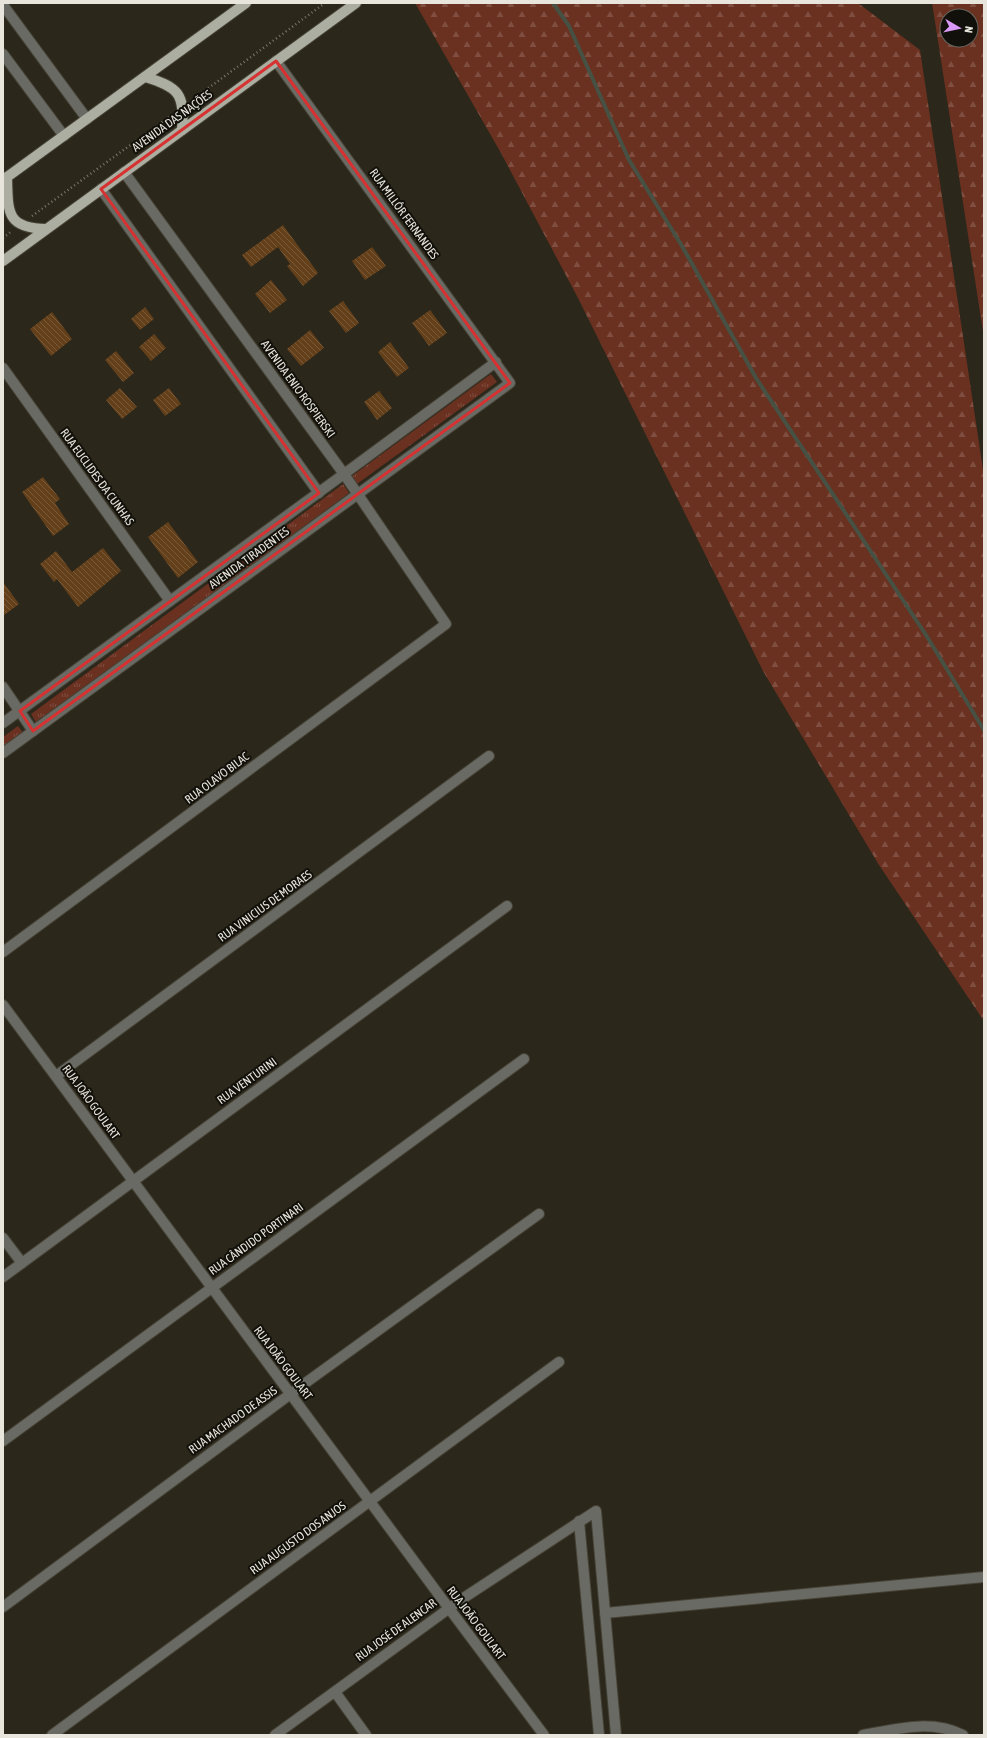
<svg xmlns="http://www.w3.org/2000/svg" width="987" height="1738" font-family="'Asap Condensed',sans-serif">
<defs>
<pattern id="grass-tufts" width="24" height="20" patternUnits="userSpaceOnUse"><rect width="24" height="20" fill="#6a3020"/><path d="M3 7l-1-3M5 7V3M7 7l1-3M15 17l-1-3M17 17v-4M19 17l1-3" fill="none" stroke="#7f4e40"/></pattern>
<pattern id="forest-firs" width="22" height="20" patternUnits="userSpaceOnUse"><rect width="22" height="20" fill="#6a3020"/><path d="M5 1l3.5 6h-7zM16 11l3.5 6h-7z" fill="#7f4e40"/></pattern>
<pattern id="building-back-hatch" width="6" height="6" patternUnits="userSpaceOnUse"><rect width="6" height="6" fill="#633f1a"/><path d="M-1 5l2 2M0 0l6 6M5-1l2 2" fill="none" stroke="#795b3b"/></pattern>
</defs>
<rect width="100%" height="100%" fill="#2b271a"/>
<!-- grass -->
<g fill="url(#grass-tufts)">
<polygon points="491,374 497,382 357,484 352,476"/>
<polygon points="343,484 349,493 37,724 31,714"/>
<polygon points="18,726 24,734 3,749 3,737"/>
</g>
<!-- forest -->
<g fill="url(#forest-firs)" fill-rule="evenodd">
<polygon points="415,3 858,3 920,50 984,476 984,1021 879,865 763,671 578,298 501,153"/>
<path d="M 932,3 L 984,3 L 984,338 L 936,28 ZM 947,16 L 971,16 L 971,40 L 947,40 Z"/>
</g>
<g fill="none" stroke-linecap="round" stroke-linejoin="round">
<!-- stream -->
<polyline stroke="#465144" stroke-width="4" points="553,3 569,26 629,160 682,246 756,378 926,635 984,730"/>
</g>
<!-- building -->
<g fill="url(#building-back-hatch)">
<polygon points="283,225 318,273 303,286 287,266 290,264 278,247 251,267 242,255"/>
<polygon points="372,247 386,266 365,280 352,261"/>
<polygon points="271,280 287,300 270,313 255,294"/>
<polygon points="343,301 359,323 346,333 329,311"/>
<polygon points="145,307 154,319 140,330 131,319"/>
<polygon points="430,310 447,333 429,346 412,323"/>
<polygon points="52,312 72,339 51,356 30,329"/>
<polygon points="310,330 324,348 301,366 287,349"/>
<polygon points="154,334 166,348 151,361 139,347"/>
<polygon points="390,342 409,368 397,377 378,352"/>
<polygon points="116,351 134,373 123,382 105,360"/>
<polygon points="120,388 137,407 122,419 106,400"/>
<polygon points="169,388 181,404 165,416 153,400"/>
<polygon points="379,391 392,408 377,420 364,402"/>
<polygon points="43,477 60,499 55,503 69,524 53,536 22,492"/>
<polygon points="168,522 198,562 178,578 148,537"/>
<polygon points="103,548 121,571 78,607 57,579 54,582 40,564 56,551 72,572"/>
<polygon points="3,582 19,604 3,616"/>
</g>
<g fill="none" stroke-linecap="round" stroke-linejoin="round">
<!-- minor casing -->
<g stroke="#454235" stroke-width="12">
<g id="minor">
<polyline points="3,5 87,119"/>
<polyline points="3,54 64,136"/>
<polyline points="101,189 319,493"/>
<polyline points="3,368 170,601"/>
<polyline points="3,687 33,731"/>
<polyline points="3,723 344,474 496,362"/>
<polyline points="3,753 510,383 276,61"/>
<polyline points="3,952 446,624 344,474 124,172"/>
<polyline points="3,1005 442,1599 544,1735"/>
<polyline points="56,1076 489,756"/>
<polyline points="3,1238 22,1263"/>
<polyline points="3,1277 507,906"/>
<polyline points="3,1441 524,1059"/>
<polyline points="579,1521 599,1735"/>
<polyline points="3,1607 304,1384 539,1214"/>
<polyline points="605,1613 984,1577"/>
<polyline points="335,1692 366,1735"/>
<polyline points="52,1735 559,1362"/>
<polyline points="275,1735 462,1599 596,1511 616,1735"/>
<path d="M 863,1735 C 897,1729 931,1719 963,1735"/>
</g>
</g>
<!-- major casing -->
<g stroke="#454235" stroke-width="12">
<g id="major">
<path d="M 145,77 C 179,87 185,94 182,130"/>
<path d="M 7,177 C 8,212 6,228 46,229"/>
<polyline points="3,180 246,3"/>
<polyline points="3,261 356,3"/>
</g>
</g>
<!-- path -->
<g stroke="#7c786d" stroke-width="2.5" stroke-dasharray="1 3" stroke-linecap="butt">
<polyline points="192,100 325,3"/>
<polyline points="32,216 172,115"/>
<polyline points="3,238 12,231"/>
</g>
<!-- minor -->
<use href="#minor" stroke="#696a64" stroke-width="10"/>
<!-- major -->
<use href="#major" stroke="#abaea1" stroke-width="10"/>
</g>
<!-- marked area -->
<path fill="none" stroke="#d73131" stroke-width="3" stroke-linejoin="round" d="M 276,61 L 510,383 L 33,731 L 20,711 L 319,493 L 101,189 Z"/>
<g text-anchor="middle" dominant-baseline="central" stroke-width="4" stroke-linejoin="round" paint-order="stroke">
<!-- street labels -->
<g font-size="12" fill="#e8e5dd" stroke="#12100a">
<text transform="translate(172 121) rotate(-36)">AVENIDA DAS NAÇÕES</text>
<text transform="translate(404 214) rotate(54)">RUA MILLÔR FERNANDES</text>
<text transform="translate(298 389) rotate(54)">AVENIDA ENIO ROSPIERSKI</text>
<text transform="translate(97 477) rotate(54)">RUA EUCLIDES DA CUNHAS</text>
<text transform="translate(249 558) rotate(-36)">AVENIDA TIRADENTES</text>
<text transform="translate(217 778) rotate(-37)">RUA OLAVO BILAC</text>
<text transform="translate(265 906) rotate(-36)">RUA VINICIUS DE MORAES</text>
<text transform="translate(247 1081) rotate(-36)">RUA VENTURINI</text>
<text transform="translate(91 1102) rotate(54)">RUA JOÃO GOULART</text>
<text transform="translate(256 1239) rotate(-36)">RUA CÂNDIDO PORTINARI</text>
<text transform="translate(283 1363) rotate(53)">RUA JOÃO GOULART</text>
<text transform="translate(233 1420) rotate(-36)">RUA MACHADO DE ASSIS</text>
<text transform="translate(298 1538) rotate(-36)">RUA AUGUSTO DOS ANJOS</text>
<text transform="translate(476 1623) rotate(53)">RUA JOÃO GOULART</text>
<text transform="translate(396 1630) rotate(-36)">RUA JOSÉ DE ALENCAR</text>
</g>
</g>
<!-- border -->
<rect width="987" height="1738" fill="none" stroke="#e8e5dd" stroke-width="8"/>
<!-- north arrow -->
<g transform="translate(959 28) rotate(99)"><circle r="19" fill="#12100a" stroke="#68655e"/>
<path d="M0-3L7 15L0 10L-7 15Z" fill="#d99af7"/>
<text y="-6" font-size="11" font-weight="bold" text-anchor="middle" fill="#e8e5dd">N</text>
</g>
</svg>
